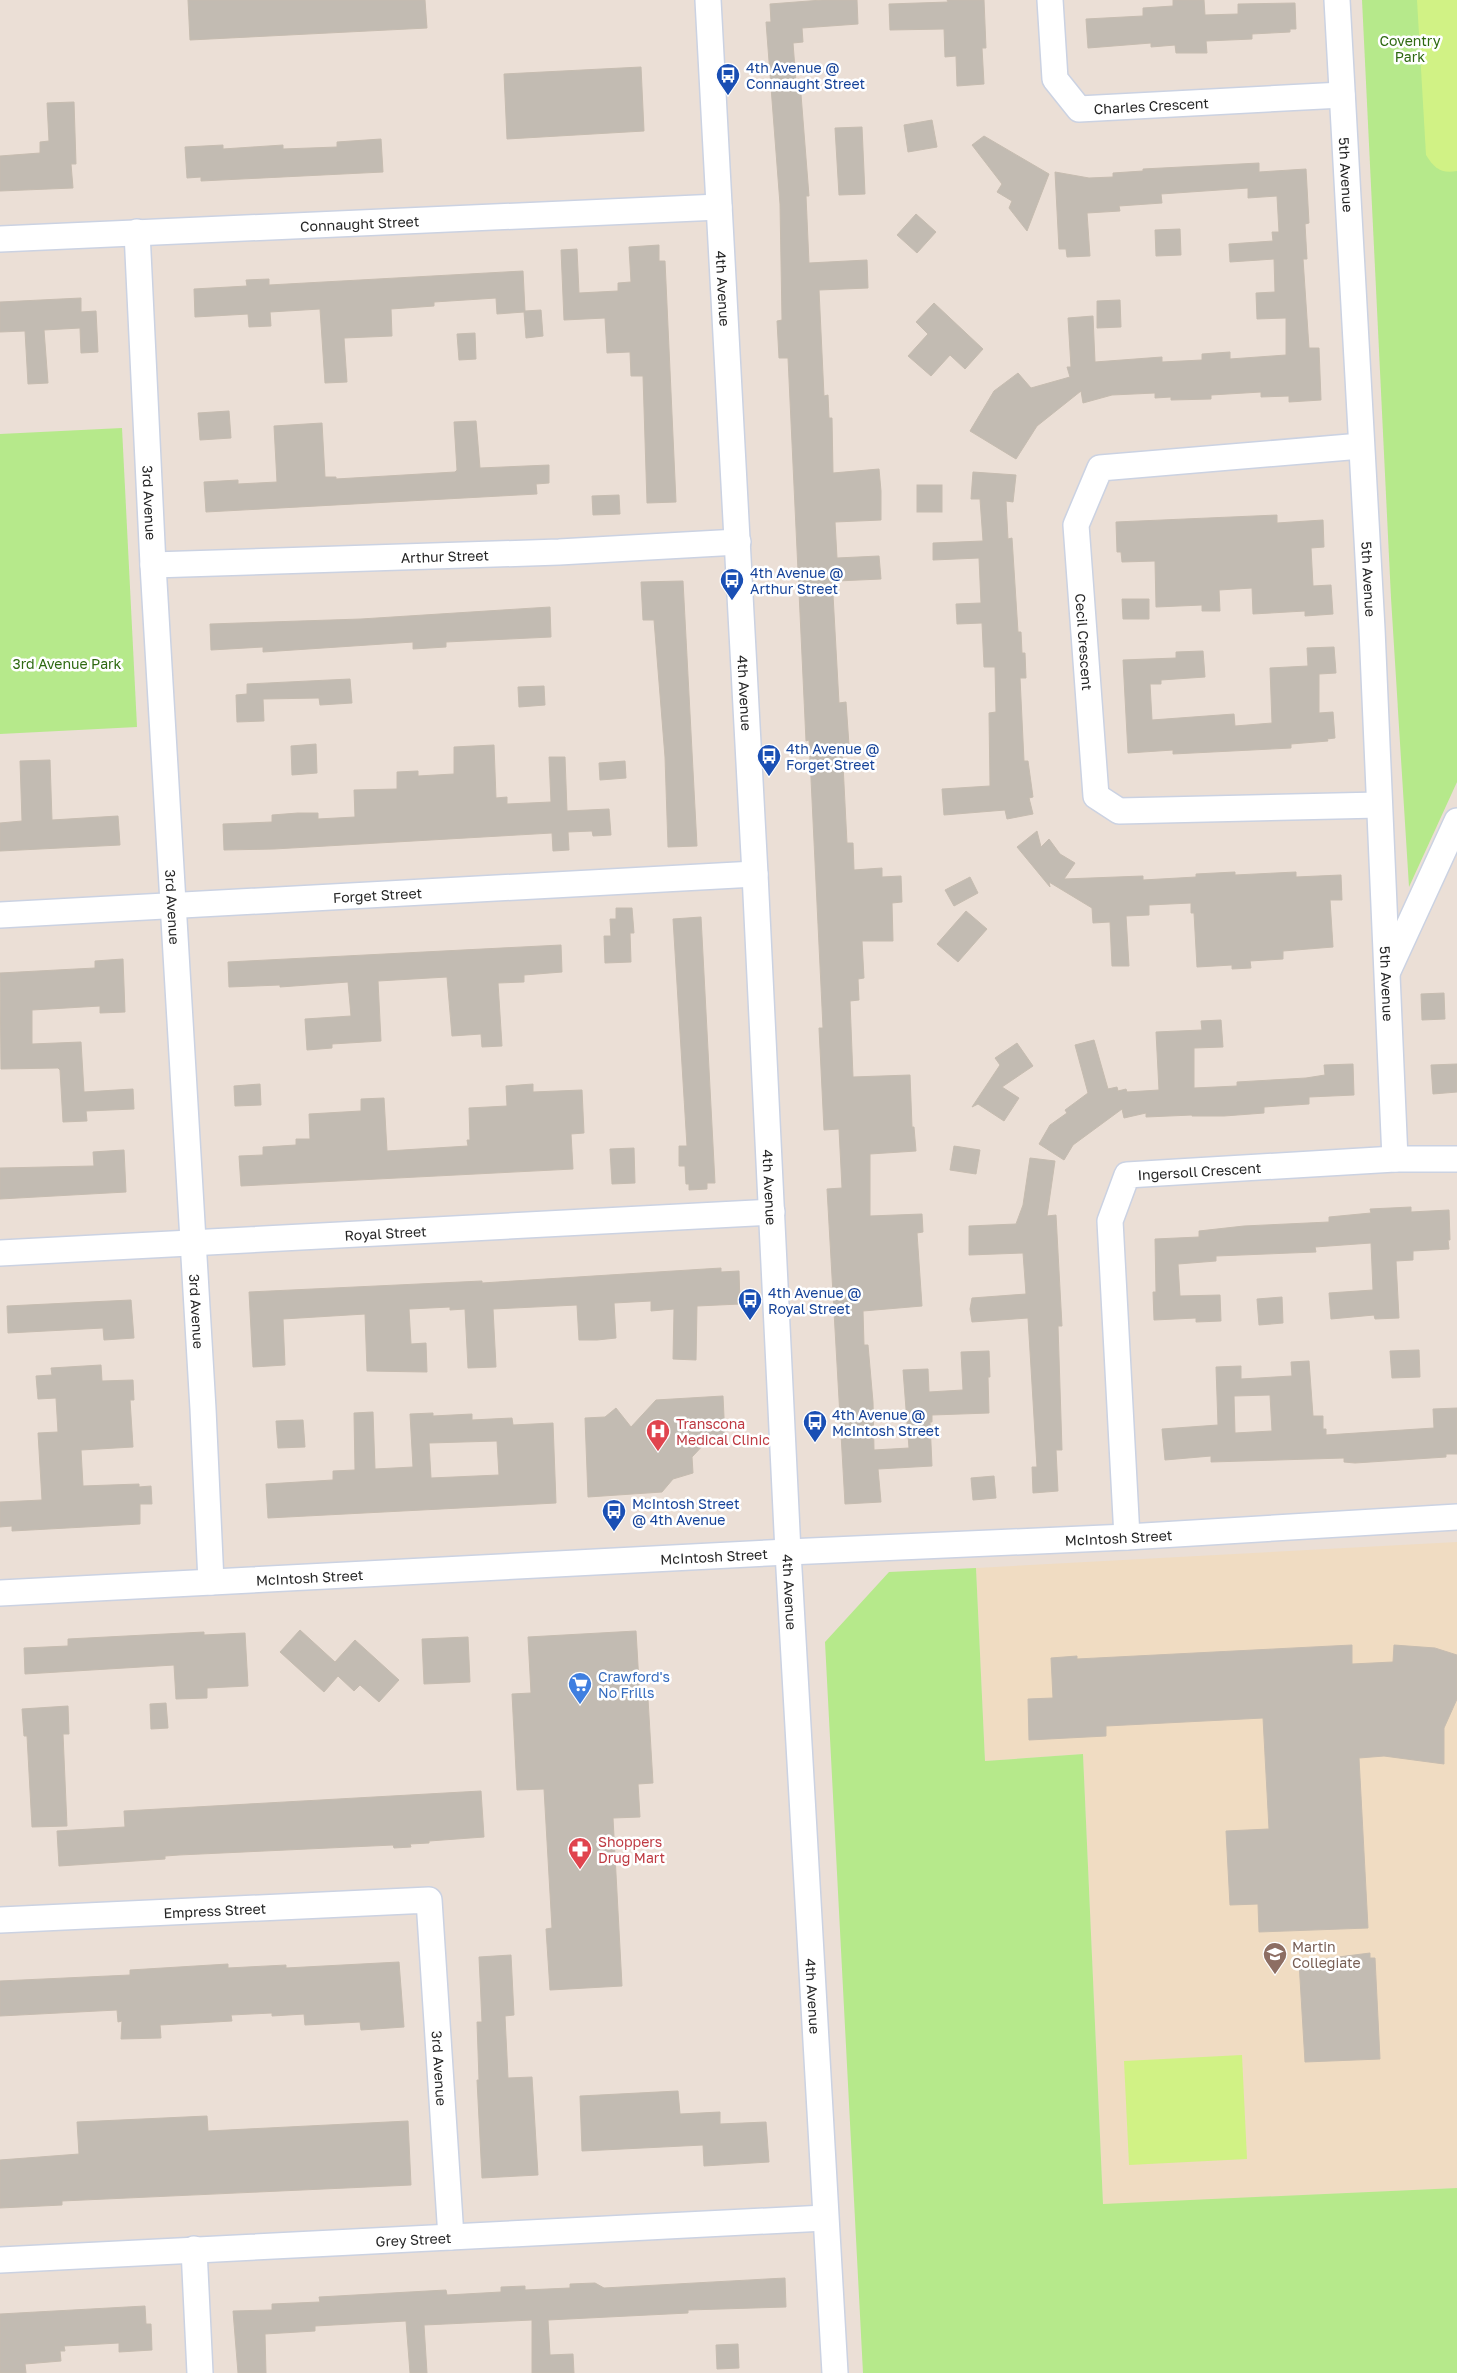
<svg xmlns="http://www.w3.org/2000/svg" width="1457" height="2373" font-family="'Golos Text',sans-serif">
<rect width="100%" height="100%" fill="#ebdfd6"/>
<!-- education -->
<polygon fill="#f0dcc2" points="1457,1542 1457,2188 1103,2205 1083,1754 985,1761 976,1568"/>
<!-- green -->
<g fill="#b6e98b">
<polygon points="1362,0 1457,0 1457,782 1409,887 1391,598"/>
<polygon points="122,428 137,727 0,734 0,434"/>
<polygon points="976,1568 985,1761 1083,1754 1103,2204 1457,2188 1457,2373 863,2373 825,1642 889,1572"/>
</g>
<!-- pitch -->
<g fill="#d1f285">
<path d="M 1417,0 L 1457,0 L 1457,171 C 1441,174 1434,168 1426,155 Z"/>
<polygon points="1242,2055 1247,2159 1129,2165 1124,2061"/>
</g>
<!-- building -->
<g fill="#c2bbb2" stroke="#c6bcb0" fill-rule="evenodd">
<polygon points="188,0 425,0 427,28 190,40"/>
<polygon points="822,0 857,0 858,24 802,28 803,42 793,43 796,82 800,82 809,196 806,196 809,263 867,260 868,288 819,290 824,396 828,395 829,418 832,418 833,473 879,469 881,491 881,520 835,522 837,558 879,556 881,579 837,581 838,595 833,595 839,703 846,702 849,745 842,745 847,843 853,843 854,870 882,868 882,877 901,876 902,902 892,903 893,941 862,941 864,978 858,979 859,1000 850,1001 853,1077 910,1075 912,1127 914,1127 916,1151 870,1154 870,1216 922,1214 923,1232 917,1233 922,1306 863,1311 864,1345 868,1345 873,1402 874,1450 909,1448 903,1370 928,1369 929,1392 963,1390 961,1352 989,1351 990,1377 988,1377 989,1413 932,1415 932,1422 930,1422 932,1466 878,1469 881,1502 845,1504 827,1189 842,1188 839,1129 824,1130 819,1028 823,1028 811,779 809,740 806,741 788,358 779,358 777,321 782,320 780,204 766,22 771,22 770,4"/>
<polygon points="947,0 984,0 986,48 982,48 984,84 957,86 956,56 945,57 944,29 890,30 889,4 948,2"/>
<polygon points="1173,0 1204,0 1205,15 1238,14 1238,4 1295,3 1296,29 1290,29 1290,32 1252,34 1252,39 1206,41 1207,53 1176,53 1175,45 1151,47 1151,43 1088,48 1086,19 1143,16 1143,8 1173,6"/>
<polygon points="641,67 644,131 507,139 504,74"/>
<polygon points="74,102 76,164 71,164 73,188 0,191 0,156 40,153 40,142 49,141 47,103"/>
<polygon points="932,120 937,147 908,152 904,125"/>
<polygon points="862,127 865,194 839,195 835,128"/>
<polygon points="984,136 1049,174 1027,231 1009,208 1012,201 997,192 1002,184 972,145"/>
<polygon points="381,139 383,172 201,181 201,177 187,178 185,147 223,145 223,149 283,145 283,149 337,147 337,142"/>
<polygon points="1259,163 1259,172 1306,169 1309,223 1305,224 1307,259 1303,259 1309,348 1319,348 1321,400 1289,402 1289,396 1261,397 1261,392 1211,395 1211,399 1171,400 1171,397 1155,398 1155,393 1112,395 1083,403 1081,391 1037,426 1016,459 970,431 994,391 1018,373 1031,388 1070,377 1067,367 1071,367 1068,318 1093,316 1095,362 1162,357 1162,362 1202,360 1202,354 1230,352 1230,359 1286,355 1286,318 1257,319 1256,293 1275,292 1274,259 1230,262 1229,244 1273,241 1272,232 1279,232 1277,196 1248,198 1248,188 1161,194 1162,203 1119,206 1120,211 1087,213 1090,256 1067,257 1066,249 1059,249 1055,172 1089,178 1113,177 1113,173 1143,171 1143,169"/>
<polygon points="916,214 936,232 917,253 897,235"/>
<polygon points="1180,229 1181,255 1156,256 1155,230"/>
<polygon points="659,245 659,261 665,261 676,502 647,503 643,376 631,376 630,352 607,353 605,318 564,320 561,250 577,249 579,293 618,291 618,283 631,282 629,247"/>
<polygon points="523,271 525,311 541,310 543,336 526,338 524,312 497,314 496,298 434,302 434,306 391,309 392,336 344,338 347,382 325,383 320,309 270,312 271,326 249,327 248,314 195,317 194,289 247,286 246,280 269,279 269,285"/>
<polygon points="81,298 81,312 96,311 98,352 81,353 80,328 44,330 48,383 28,384 25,331 0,332 0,302"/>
<polygon points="1120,300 1121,327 1097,328 1097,301"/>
<polygon points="934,303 983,349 965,369 950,355 931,376 908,356 928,334 916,322"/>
<polygon points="475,333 476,359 459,360 457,334"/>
<polygon points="229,411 231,438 200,440 198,413"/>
<polygon points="476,421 480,468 549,465 549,483 536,484 537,494 206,512 204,482 238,480 238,484 277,482 274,426 322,423 325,477 336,477 336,479 455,472 457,470 454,422"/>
<polygon points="973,472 1016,475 1013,502 1006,501 1008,539 1012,538 1018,632 1021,632 1022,653 1025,653 1026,678 1020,678 1024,761 1028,761 1033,797 1029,798 1033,814 1007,819 1005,810 944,815 942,789 990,786 989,713 996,712 995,667 984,667 982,623 957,624 956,604 981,603 979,558 933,560 933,543 983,541 980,499 971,499"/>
<rect x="917" y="485" width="25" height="27"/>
<polygon points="619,495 620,514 593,515 592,496"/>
<polygon points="1277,515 1277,523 1323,520 1324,547 1311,548 1313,586 1331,585 1333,614 1305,616 1305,611 1253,614 1252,588 1219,590 1220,611 1202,611 1202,605 1156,607 1155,561 1122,562 1121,552 1117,552 1116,522"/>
<polygon points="683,581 697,846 668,847 665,757 654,620 643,620 641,582"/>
<polygon points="1122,599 1149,599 1149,619 1123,619"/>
<polygon points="550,607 551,637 446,642 446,647 413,649 413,642 263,652 263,647 211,650 210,624 361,619"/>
<polygon points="1334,647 1336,673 1319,674 1319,713 1333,712 1335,738 1327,739 1328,741 1291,744 1291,748 1173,754 1173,750 1128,753 1123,660 1176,658 1176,652 1203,651 1205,677 1161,680 1161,684 1150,684 1152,720 1234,714 1235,726 1272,723 1270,668 1308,666 1307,648"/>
<polygon points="350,679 352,703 320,705 319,698 263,699 264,721 237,722 236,695 247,694 247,684"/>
<polygon points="544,686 545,705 519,707 518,687"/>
<polygon points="316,744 317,773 292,775 291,746"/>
<polygon points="494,745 496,798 507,797 507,804 551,802 549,757 565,757 567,811 609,809 611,835 593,836 592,831 568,832 569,850 553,851 552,833 274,849 224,850 223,824 272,822 272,815 298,813 318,813 318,819 355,817 354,790 397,789 397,772 418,771 418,776 454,774 454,747"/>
<polygon points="50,760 52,820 118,816 120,845 0,851 0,823 22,821 20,761"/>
<polygon points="625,761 626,778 600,780 599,763"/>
<polygon points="1037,831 1041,847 1049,839 1060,854 1075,863 1064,879 1143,876 1143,880 1196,877 1196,874 1235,872 1235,875 1296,872 1296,877 1341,875 1342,900 1330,900 1333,947 1283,951 1283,959 1250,961 1251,968 1232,969 1232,965 1197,967 1194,913 1191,913 1191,903 1149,905 1149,915 1126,916 1129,966 1112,966 1110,922 1093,923 1092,908 1049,882 1050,887 1017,847"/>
<polygon points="970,877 978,893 954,906 945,890"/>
<polygon points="616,908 632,908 634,933 630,933 631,962 605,963 604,936 611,936 610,919 616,919"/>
<polygon points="966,911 987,929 958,962 937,944"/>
<polygon points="701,917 715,1183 707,1183 707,1189 689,1190 689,1184 686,1184 685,1166 679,1166 679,1146 687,1146 673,919"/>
<polygon points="561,945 562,972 524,975 524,982 498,983 502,1046 482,1047 481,1034 452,1036 447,977 378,981 381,1041 332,1044 332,1048 307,1050 305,1019 351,1016 348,982 280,987 280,985 229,987 228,962"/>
<polygon points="123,959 125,1012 100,1013 100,1006 32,1010 32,1044 81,1042 84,1092 133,1089 134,1109 86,1111 87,1121 63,1122 60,1070 58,1068 1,1069 0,973 95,968 95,961"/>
<polygon points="1444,993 1445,1019 1422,1020 1421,994"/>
<polygon points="1221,1020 1223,1047 1194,1048 1194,1088 1237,1086 1237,1082 1306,1078 1325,1075 1324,1065 1353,1064 1354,1095 1309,1097 1309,1104 1264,1107 1264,1113 1224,1116 1192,1116 1192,1115 1146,1117 1146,1113 1124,1118 1122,1109 1073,1145 1064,1160 1039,1144 1050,1125 1067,1113 1065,1110 1088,1093 1075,1045 1094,1040 1108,1089 1117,1087 1118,1091 1126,1089 1127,1092 1159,1090 1156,1032 1202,1030 1201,1021"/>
<polygon points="1017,1043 1033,1066 1002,1087 1019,1098 1004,1121 978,1104 972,1107 1000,1065 995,1058"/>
<polygon points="1457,1064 1457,1092 1433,1094 1431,1065"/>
<polygon points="260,1084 261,1105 235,1106 234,1086"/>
<polygon points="533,1084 533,1092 582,1090 584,1133 571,1134 573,1169 241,1186 239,1156 263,1155 263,1147 296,1145 296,1139 310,1139 309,1114 361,1111 361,1099 384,1098 387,1151 468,1146 467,1140 470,1140 469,1108 507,1106 506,1086"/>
<polygon points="954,1146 980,1150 976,1174 950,1170"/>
<polygon points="634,1148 635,1183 612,1184 610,1149"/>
<polygon points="124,1150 126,1192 0,1199 0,1168 94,1166 93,1152"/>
<polygon points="1030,1158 1055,1161 1047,1216 1056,1215 1062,1326 1058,1326 1062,1450 1056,1450 1058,1491 1033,1493 1032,1467 1037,1467 1028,1318 972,1322 970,1309 972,1298 1026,1294 1023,1253 969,1255 969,1226 1016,1224 1023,1205"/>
<polygon points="1411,1207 1411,1212 1449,1210 1450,1240 1448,1240 1449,1249 1413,1251 1413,1260 1396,1261 1399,1318 1375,1319 1374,1315 1331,1319 1329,1293 1373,1290 1371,1243 1315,1247 1316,1252 1216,1256 1216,1261 1178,1264 1180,1296 1220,1295 1221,1321 1196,1322 1196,1318 1154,1320 1153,1292 1156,1292 1155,1239 1199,1237 1199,1231 1244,1226 1329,1222 1329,1217 1371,1213 1370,1209"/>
<polygon points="721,1268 721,1272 739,1271 740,1304 697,1306 696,1360 673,1359 674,1309 651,1311 651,1301 614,1303 616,1338 597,1340 579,1340 577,1305 493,1309 496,1367 468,1368 465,1309 450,1310 450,1307 409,1309 411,1344 426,1343 427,1372 367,1371 365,1314 283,1319 285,1365 253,1367 249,1292 482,1281 482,1283"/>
<polygon points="1282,1297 1283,1323 1259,1325 1257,1299"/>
<polygon points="131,1300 134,1338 104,1340 103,1328 8,1333 7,1306"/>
<polygon points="1419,1350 1420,1377 1392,1378 1390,1351"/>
<path d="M 1309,1361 L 1313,1416 L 1323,1416 L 1323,1429 L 1326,1429 L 1326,1435 L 1434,1428 L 1433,1409 L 1457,1408 L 1457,1454 L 1446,1454 L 1446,1457 L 1355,1463 L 1344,1462 L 1344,1458 L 1211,1462 L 1211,1456 L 1165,1460 L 1162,1429 L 1218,1425 L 1216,1367 L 1241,1366 L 1241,1379 L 1292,1376 L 1291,1362 ZM 1270,1395 L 1272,1431 L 1235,1433 L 1234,1396 Z"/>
<polygon points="101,1365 102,1381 133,1380 134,1400 130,1400 133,1447 81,1450 83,1486 139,1484 139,1487 151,1486 152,1504 140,1504 140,1524 12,1531 12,1526 0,1527 0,1502 42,1500 38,1433 58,1432 56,1398 38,1399 36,1376 52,1375 51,1368"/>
<polygon points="723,1396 725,1438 708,1440 692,1457 693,1473 673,1479 662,1492 588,1497 585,1418 605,1417 616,1408 631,1427 656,1400"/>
<path d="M 373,1412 L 375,1469 L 413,1467 L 410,1414 L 433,1413 L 433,1416 L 472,1414 L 472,1420 L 512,1418 L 513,1425 L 553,1423 L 556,1503 L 268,1518 L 266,1484 L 333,1480 L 333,1471 L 355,1470 L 354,1413 ZM 497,1441 L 499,1475 L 431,1478 L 429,1443 Z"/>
<polygon points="303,1420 305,1447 278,1448 276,1421"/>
<polygon points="994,1476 996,1498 973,1500 971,1478"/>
<polygon points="300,1630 335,1662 355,1640 399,1680 379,1702 360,1685 354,1691 338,1676 324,1692 280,1652"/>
<polygon points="636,1631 640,1700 648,1699 653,1783 638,1784 640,1817 613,1818 622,1986 550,1990 546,1929 552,1928 544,1789 517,1790 512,1694 531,1693 528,1637"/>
<polygon points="204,1632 204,1635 245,1633 248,1686 207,1688 207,1698 176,1699 174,1665 25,1674 24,1648 68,1646 68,1639"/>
<polygon points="468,1637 470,1682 424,1684 422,1639"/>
<polygon points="1352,1645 1352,1664 1393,1662 1394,1645 1435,1648 1457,1655 1457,1699 1444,1728 1444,1764 1384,1756 1359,1758 1368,1928 1259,1932 1258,1904 1230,1905 1226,1831 1269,1829 1263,1718 1106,1726 1106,1736 1029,1740 1028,1699 1053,1698 1051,1658 1077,1656 1077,1659"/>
<polygon points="166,1703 168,1728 151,1729 150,1704"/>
<polygon points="68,1706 69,1734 63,1734 67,1826 32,1827 27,1736 24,1736 22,1709"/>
<polygon points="481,1791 484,1837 429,1841 429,1843 410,1844 411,1847 394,1848 393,1845 179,1855 165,1856 165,1859 59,1866 57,1831 125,1827 124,1811"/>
<polygon points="1370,1953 1370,1958 1375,1958 1380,2059 1305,2062 1299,1962"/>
<polygon points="511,1955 514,2015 505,2016 508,2078 532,2077 538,2175 482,2178 477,2080 479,2080 477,2022 482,2022 479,1957"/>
<polygon points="399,1962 404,2027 361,2030 360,2022 305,2025 304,2014 272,2016 272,2013 231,2015 232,2021 160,2025 161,2038 121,2039 122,2021 118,2022 117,2010 0,2016 0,1981 130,1975 130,1970 228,1964 228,1968 286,1965 286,1968"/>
<polygon points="678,2091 680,2114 720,2112 720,2124 766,2122 769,2162 704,2166 703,2145 582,2151 580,2096"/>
<polygon points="207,2116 208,2131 408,2121 411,2185 62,2201 62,2205 0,2208 0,2160 79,2154 77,2122"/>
<polygon points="785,2278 786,2307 688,2310 688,2313 548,2320 550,2355 573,2354 574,2373 532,2373 532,2320 424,2325 427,2373 410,2373 406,2321 315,2326 315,2331 265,2334 266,2373 238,2373 233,2311 272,2310 272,2304 320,2302 319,2297 446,2290 447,2295 501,2292 501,2287 525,2286 525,2290 570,2288 570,2284 595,2283 604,2288"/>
<polygon points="145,2306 146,2324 151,2324 152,2350 119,2352 119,2343 64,2346 65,2351 60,2351 61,2361 25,2364 26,2373 0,2373 0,2314"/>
<polygon points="738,2344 739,2368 717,2369 716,2345"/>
</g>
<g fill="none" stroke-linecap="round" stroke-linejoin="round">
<!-- minor casing -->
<g stroke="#cbd2e2" stroke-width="28">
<g id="minor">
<path id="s1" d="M 708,0 L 755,874 L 788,1552 L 835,2373"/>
<path id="s2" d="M 1050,0 L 1055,79 L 1079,109 L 1342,95"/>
<path id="s3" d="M 1337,0 L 1372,629 L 1395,1159"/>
<path id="s4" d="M 137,232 L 153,565 L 203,1409 L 211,1582"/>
<path id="s5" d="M 0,239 L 719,207"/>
<path id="s6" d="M 1361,446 L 1100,468 L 1076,525 L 1096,796 L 1119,811 L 1379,805"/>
<path id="s7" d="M 153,565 L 559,552 L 738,542"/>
<path id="s8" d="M 0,915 L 755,874"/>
<polyline points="1388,971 1457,821"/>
<path id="s9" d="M 0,1253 L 772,1212"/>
<path id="s10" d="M 1127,1537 L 1110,1221 L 1127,1175 L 1395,1159 L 1457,1159"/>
<path id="s11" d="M 0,1593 L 788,1552 L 1127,1537 L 1457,1517"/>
<path id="s12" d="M 0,1920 L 429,1900 L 451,2237"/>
<polyline points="194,2249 200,2373"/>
<path id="s13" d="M 0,2260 L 825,2218"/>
</g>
</g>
<!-- minor -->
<use href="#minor" stroke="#fff" stroke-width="25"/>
</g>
<!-- icons -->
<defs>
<g id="bus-pin" transform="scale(1.25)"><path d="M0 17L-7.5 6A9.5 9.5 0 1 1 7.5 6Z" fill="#1a4fb4" stroke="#fff"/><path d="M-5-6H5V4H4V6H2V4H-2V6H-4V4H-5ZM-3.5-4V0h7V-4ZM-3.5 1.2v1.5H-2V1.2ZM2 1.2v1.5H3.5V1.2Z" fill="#fff"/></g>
<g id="hospital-pin" transform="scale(1.25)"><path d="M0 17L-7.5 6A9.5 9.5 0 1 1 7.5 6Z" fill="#e0444e" stroke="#fff"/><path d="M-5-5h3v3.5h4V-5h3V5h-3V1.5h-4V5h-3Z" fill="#fff"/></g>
<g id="supermarket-pin" transform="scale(1.25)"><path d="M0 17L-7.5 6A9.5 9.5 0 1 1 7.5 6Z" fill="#3f7fe0" stroke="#fff"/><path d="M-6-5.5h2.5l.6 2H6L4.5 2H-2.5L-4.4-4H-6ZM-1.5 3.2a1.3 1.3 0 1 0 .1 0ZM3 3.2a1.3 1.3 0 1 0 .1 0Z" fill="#fff"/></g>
<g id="pharmacy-pin" transform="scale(1.25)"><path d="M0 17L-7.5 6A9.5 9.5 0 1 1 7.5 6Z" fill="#e0444e" stroke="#fff"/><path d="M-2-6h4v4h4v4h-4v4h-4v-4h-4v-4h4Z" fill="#fff"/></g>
<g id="school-pin" transform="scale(1.25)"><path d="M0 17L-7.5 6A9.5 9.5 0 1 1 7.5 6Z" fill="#8d6e63" stroke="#fff"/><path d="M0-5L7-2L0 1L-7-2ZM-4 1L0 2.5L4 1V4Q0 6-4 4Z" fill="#fff"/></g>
</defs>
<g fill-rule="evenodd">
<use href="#bus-pin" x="728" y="75"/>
<use href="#bus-pin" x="732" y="580"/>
<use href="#bus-pin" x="769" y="756"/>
<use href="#bus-pin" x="750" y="1300"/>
<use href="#bus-pin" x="815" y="1422"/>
<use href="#hospital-pin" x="658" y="1431"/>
<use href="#bus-pin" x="614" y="1511"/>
<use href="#supermarket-pin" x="580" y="1684"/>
<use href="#pharmacy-pin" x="580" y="1849"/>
<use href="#school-pin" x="1275" y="1954"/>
</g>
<g text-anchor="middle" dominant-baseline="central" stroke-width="5" stroke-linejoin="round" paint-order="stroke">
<!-- park labels -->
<g font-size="14" fill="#2e6911" stroke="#fff">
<text x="1410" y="40">Coventry<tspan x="1410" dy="16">Park</tspan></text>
<text x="67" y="663">3rd Avenue Park</text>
</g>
<!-- transit labels -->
<g font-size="14" fill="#164399" stroke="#fff" text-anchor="start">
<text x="746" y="67">4th Avenue @<tspan x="746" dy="16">Connaught Street</tspan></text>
<text x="750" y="572">4th Avenue @<tspan x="750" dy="16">Arthur Street</tspan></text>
<text x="786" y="748">4th Avenue @<tspan x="786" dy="16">Forget Street</tspan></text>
<text x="768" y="1292">4th Avenue @<tspan x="768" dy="16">Royal Street</tspan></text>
<text x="832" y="1414">4th Avenue @<tspan x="832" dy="16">McIntosh Street</tspan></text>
<text x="632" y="1503">McIntosh Street<tspan x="632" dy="16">@ 4th Avenue</tspan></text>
</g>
<!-- street labels -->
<g font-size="14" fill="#262626" stroke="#fff">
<text stroke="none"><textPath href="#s2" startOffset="190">Charles Crescent</textPath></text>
<text stroke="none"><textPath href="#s3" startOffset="175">5th Avenue</textPath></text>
<text stroke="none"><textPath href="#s5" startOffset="360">Connaught Street</textPath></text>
<text stroke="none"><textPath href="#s1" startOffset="289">4th Avenue</textPath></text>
<text stroke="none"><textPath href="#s4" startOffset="271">3rd Avenue</textPath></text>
<text stroke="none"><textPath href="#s7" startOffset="292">Arthur Street</textPath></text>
<text stroke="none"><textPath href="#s3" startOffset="580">5th Avenue</textPath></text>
<text stroke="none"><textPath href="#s6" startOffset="441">Cecil Crescent</textPath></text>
<text stroke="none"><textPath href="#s1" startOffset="694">4th Avenue</textPath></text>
<text stroke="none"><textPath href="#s8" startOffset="378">Forget Street</textPath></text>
<text stroke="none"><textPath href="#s4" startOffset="676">3rd Avenue</textPath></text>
<text stroke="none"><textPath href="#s3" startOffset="985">5th Avenue</textPath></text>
<text stroke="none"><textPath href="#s10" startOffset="438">Ingersoll Crescent</textPath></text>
<text stroke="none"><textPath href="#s1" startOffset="1189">4th Avenue</textPath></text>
<text stroke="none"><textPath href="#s9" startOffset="386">Royal Street</textPath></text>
<text stroke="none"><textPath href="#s4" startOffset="1081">3rd Avenue</textPath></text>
<text stroke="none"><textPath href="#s11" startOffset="1120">McIntosh Street</textPath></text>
<text stroke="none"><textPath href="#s11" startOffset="715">McIntosh Street</textPath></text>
<text stroke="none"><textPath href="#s11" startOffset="310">McIntosh Street</textPath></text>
<text stroke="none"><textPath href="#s1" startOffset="1594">4th Avenue</textPath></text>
<text stroke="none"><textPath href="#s12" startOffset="215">Empress Street</textPath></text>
<text stroke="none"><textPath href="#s1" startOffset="1999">4th Avenue</textPath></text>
<text stroke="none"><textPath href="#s12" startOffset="598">3rd Avenue</textPath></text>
<text stroke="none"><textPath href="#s13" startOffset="414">Grey Street</textPath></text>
</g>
<!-- health labels -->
<g font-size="14" fill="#be3a42" stroke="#fff" text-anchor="start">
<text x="676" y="1423">Transcona<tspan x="676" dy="16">Medical Clinic</tspan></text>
<text x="598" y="1841">Shoppers<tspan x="598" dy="16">Drug Mart</tspan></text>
</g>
<!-- shop labels -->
<g font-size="14" fill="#366cbe" stroke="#fff" text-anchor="start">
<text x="598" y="1676">Crawford's<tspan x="598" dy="16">No Frills</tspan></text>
</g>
<!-- education labels -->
<g font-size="14" fill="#785e54" stroke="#fff" text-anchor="start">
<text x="1292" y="1946">Martin<tspan x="1292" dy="16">Collegiate</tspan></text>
</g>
</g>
</svg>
